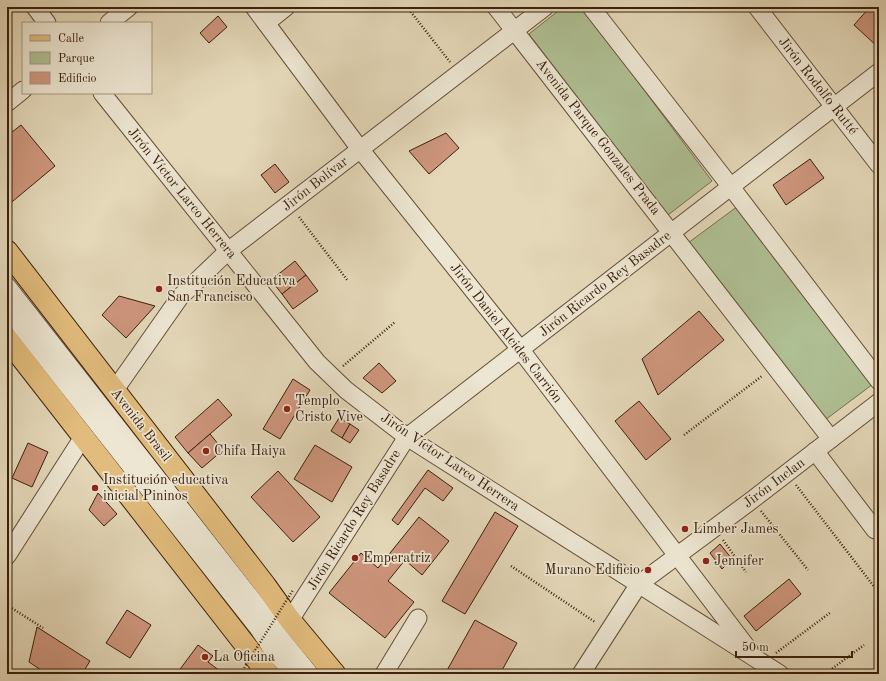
<svg xmlns="http://www.w3.org/2000/svg" width="886" height="681" font-family="'Old Standard TT',serif">
<rect width="100%" height="100%" fill="#e4d8b9"/>
<filter id="stains"><feTurbulence type="fractalNoise" baseFrequency=".005" numOctaves="4"/><feColorMatrix values="0 0 0 0 .2 0 0 0 0 .09 0 0 0 0 .02 0 0 0 .5 -.17"/></filter>
<radialGradient id="worn" r=".72"><stop offset=".6" stop-color="#630" stop-opacity="0"/><stop offset="1" stop-color="#630" stop-opacity=".3"/></radialGradient>
<!-- green -->
<g fill="#afc094" stroke="#747050">
<polygon points="563,7 582,7 712,181 668,215 529,34"/>
<polygon points="738,206 873,384 825,420 688,243"/>
</g>
<!-- building -->
<g fill="#ce967d" stroke="#3a200c">
<polygon points="870,7 879,7 879,48 854,25"/>
<polygon points="218,16 227,27 209,43 200,33"/>
<polygon points="21,125 55,166 7,206 7,136"/>
<polygon points="446,133 459,148 429,174 409,151"/>
<polygon points="810,159 824,178 786,205 773,185"/>
<polygon points="275,164 289,182 275,193 261,175"/>
<polygon points="295,261 306,275 282,294 271,280"/>
<polygon points="306,275 318,291 293,309 282,294"/>
<polygon points="119,296 155,306 126,338 102,315"/>
<polygon points="699,311 724,340 658,395 642,359"/>
<polygon points="379,363 396,381 382,393 363,378"/>
<polygon points="293,379 310,390 280,439 263,429"/>
<polygon points="218,399 232,415 188,453 175,437"/>
<polygon points="639,401 671,439 646,460 615,421"/>
<polygon points="339,418 350,424 342,438 331,431"/>
<polygon points="350,424 359,430 350,443 342,438"/>
<polygon points="210,434 223,450 202,468 188,453"/>
<polygon points="28,443 48,452 32,487 12,478"/>
<polygon points="315,445 352,467 332,502 294,479"/>
<polygon points="428,470 453,488 443,501 425,488 398,525 392,520"/>
<polygon points="278,471 320,517 293,542 251,497"/>
<polygon points="98,493 117,514 104,526 89,510"/>
<polygon points="495,512 518,526 465,614 442,601"/>
<polygon points="419,517 449,541 422,575 405,560 388,581 414,602 385,638 329,593 361,553 378,568"/>
<polygon points="720,544 732,559 722,569 710,553"/>
<polygon points="789,579 801,594 756,631 744,616"/>
<polygon points="127,610 151,625 130,658 106,643"/>
<polygon points="475,620 517,643 500,674 445,674"/>
<polygon points="37,627 90,661 82,674 47,674 29,662"/>
<polygon points="198,645 213,656 208,662 224,674 180,674 178,672"/>
</g>
<g fill="none" stroke-linecap="round" stroke-linejoin="round">
<!-- minor casing -->
<g stroke="#644e37" stroke-width="19">
<g id="minor">
<polyline points="35,7 47,23"/>
<polyline points="254,7 360,149 520,349 749,650"/>
<polyline points="496,7 831,439"/>
<polyline points="591,7 731,187 879,381"/>
<polyline points="757,7 879,165"/>
<polyline points="109,23 129,7"/>
<polyline points="266,23 286,7"/>
<polyline points="102,93 317,362 346,390 407,437 780,674"/>
<polyline points="7,103 23,90"/>
<polyline points="7,286 266,617 280,637 310,674"/>
<polyline points="7,309 258,628 272,649 293,674"/>
<polyline points="114,391 180,297 228,251 545,7"/>
<polyline points="815,451 875,530"/>
<polyline points="7,556 83,437"/>
<polyline points="257,674 290,620 407,437 879,72"/>
<polyline points="384,674 418,618"/>
<polyline points="581,674 639,584 752,500 879,402"/>
</g>
</g>
<!-- major casing -->
<g stroke="#3a200c" stroke-width="23">
<g id="major">
<polyline points="7,251 265,585 290,620 335,674"/>
<polyline points="7,339 268,674"/>
</g>
</g>
<!-- path -->
<g stroke="#3a200c" stroke-width="2.5" stroke-dasharray="1 2" stroke-linecap="butt">
<polyline points="407,7 450,62"/>
<polyline points="299,217 348,281"/>
<polyline points="343,366 395,322"/>
<polyline points="684,435 762,376"/>
<polyline points="796,485 879,593"/>
<polyline points="761,511 808,570"/>
<polyline points="723,540 746,572"/>
<polyline points="511,566 595,622"/>
<polyline points="7,605 43,628"/>
<polyline points="776,653 831,612"/>
<polyline points="825,674 864,645"/>
</g>
<!-- minor -->
<use href="#minor" stroke="#ede6d2" stroke-width="17"/>
<!-- major -->
<use href="#major" stroke="#e2bc7c" stroke-width="21"/>
<!-- path-bridge -->
<polyline stroke="#3a200c" stroke-width="2.5" stroke-dasharray="1 2" stroke-linecap="butt" points="241,673 293,590"/>
</g>
<!-- markers -->
<g fill="#8f2418" stroke="#ede6d2" stroke-width="1.5">
<circle cx="159" cy="289" r="4"/>
<circle cx="287" cy="409" r="4"/>
<circle cx="206" cy="451" r="4"/>
<circle cx="95" cy="488" r="4"/>
<circle cx="685" cy="529" r="4"/>
<circle cx="355" cy="558" r="4"/>
<circle cx="706" cy="561" r="4"/>
<circle cx="648" cy="570" r="4"/>
<circle cx="205" cy="657" r="4"/>
</g>
<g text-anchor="middle" dominant-baseline="central" stroke-width="3.5" stroke-linejoin="round" paint-order="stroke">
<!-- street labels -->
<g font-size="14" fill="#3a200c" stroke="#ede6d2">
<text transform="translate(818 86) rotate(52)">Jirón Rodolfo Rutté</text>
<text transform="translate(598 137) rotate(52)">Avenida Parque Gonzales Prada</text>
<text transform="translate(315 184) rotate(-38)">Jirón Bolívar</text>
<text transform="translate(182 193) rotate(51)">Jirón Víctor Larco Herrera</text>
<text transform="translate(605 284) rotate(-38)">Jirón Ricardo Rey Basadre</text>
<text transform="translate(506 333) rotate(52)">Jirón Daniel Alcides Carrión</text>
<text transform="translate(141 425) rotate(52)">Avenida Brasil</text>
<text transform="translate(450 462) rotate(34)">Jirón Víctor Larco Herrera</text>
<text transform="translate(774 483) rotate(-37)">Jirón Inclan</text>
<text transform="translate(354 520) rotate(-58)">Jirón Ricardo Rey Basadre</text>
</g>
<!-- poi labels -->
<g font-size="14" fill="#3a200c" stroke="#ede6d2" text-anchor="start">
<text x="167" y="281">Institución Educativa<tspan x="167" dy="16">San Francisco</tspan></text>
<text x="295" y="401">Templo<tspan x="295" dy="16">Cristo Vive</tspan></text>
<text x="214" y="451">Chifa Haiya</text>
<text x="103" y="480">Institución educativa<tspan x="103" dy="16">inicial Pininos</tspan></text>
<text x="693" y="529">Limber James</text>
<text x="363" y="558">Emperatriz</text>
<text x="714" y="561">Jennifer</text>
<text x="640" y="570" text-anchor="end">Murano Edificio</text>
<text x="213" y="657">La Oficina</text>
</g>
</g>
<!-- margin -->
<rect width="886" height="681" fill="none" stroke="#e4d8b9" stroke-width="24"/>
<rect x="8" y="8" width="870" height="665" fill="none" stroke="#3a200c" stroke-width="2"/>
<rect x="12" y="12" width="862" height="657" fill="none" stroke="#3a200c"/>
<!-- legend -->
<rect x="22" y="22" width="130" height="72" fill="#ede6d2" stroke="#a59783"/>
<rect x="30" y="35" width="20" height="6" fill="#e2bc7c" stroke="#a59783"/>
<text x="58" y="42" font-size="12" fill="#3a200c">Calle</text>
<rect x="30" y="52" width="20" height="12" fill="#afc094" stroke="#a59783"/>
<text x="58" y="62" font-size="12" fill="#3a200c">Parque</text>
<rect x="30" y="72" width="20" height="12" fill="#ce967d" stroke="#a59783"/>
<text x="58" y="82" font-size="12" fill="#3a200c">Edificio</text>
<!-- scale -->
<path d="M736 651v6h116v-6" fill="none" stroke="#3a200c" stroke-width="2"/>
<text x="742" y="651" font-size="12" fill="#3a200c" stroke="#ede6d2" stroke-width="3" paint-order="stroke">50 m</text>
<rect width="100%" height="100%" filter="url(#stains)"/>
<rect width="100%" height="100%" fill="url(#worn)"/>
</svg>
